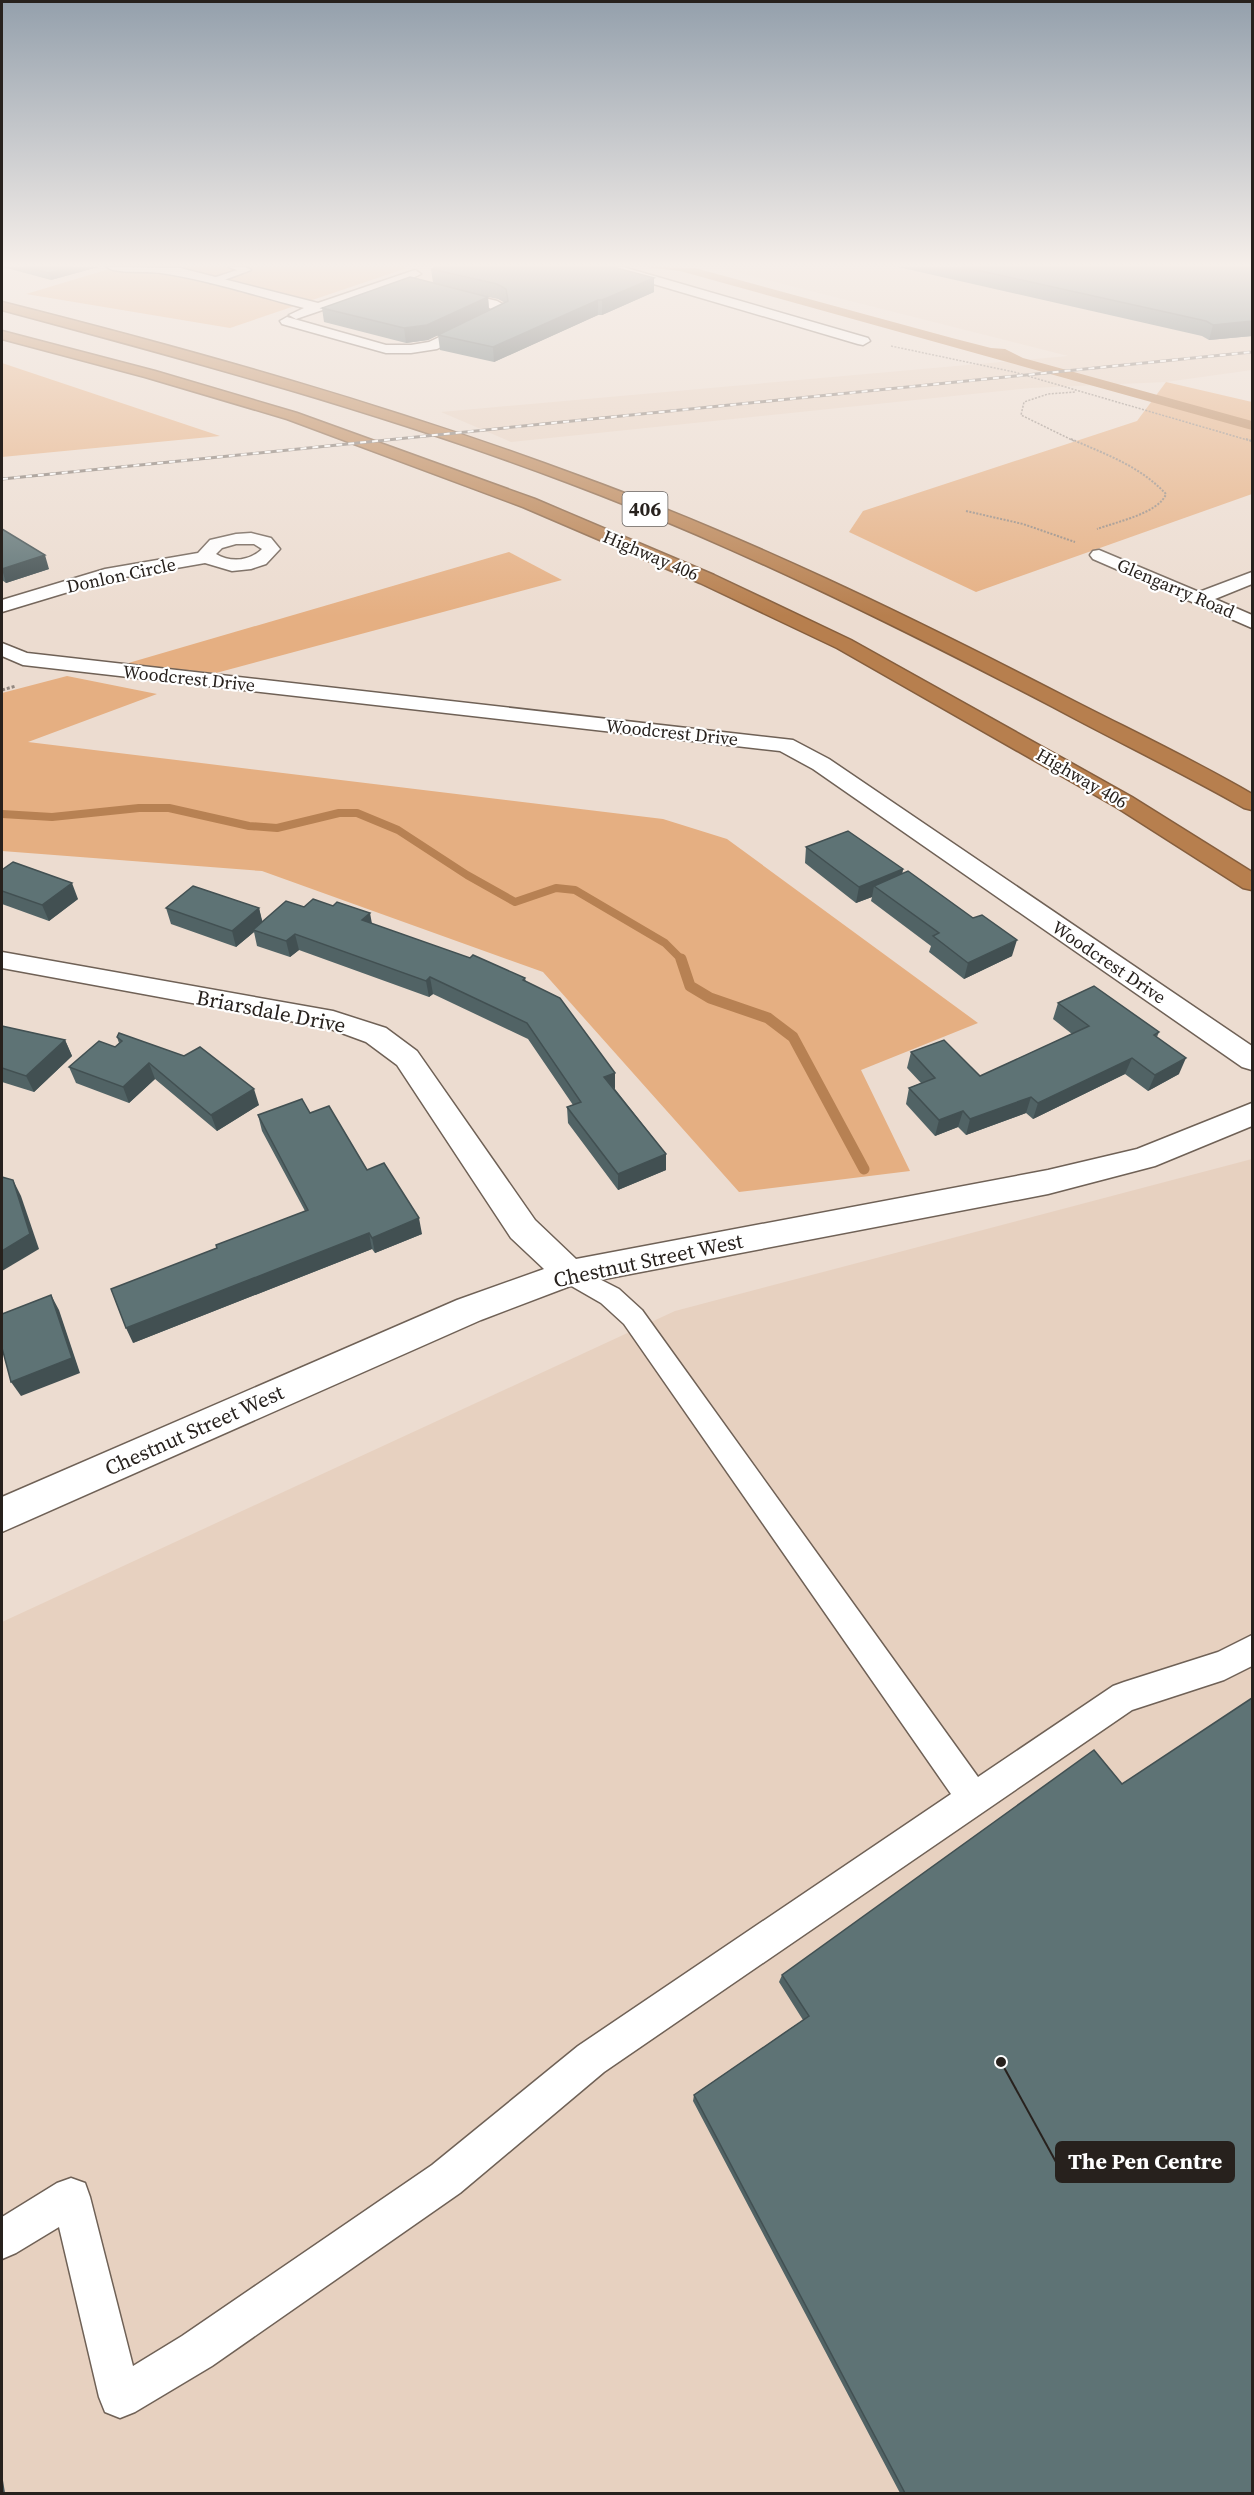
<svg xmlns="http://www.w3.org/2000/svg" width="1254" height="2495" font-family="'Source Serif 4',serif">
<rect width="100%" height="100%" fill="#ecdcd0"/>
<!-- built -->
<g fill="#e7d1c0">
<polygon points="716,267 1149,267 1252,307 1252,370 1166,382 1031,388 511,442 441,412 1068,356"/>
<polygon points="1252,1159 1252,2493 2,2493 2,1622 675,1311"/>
</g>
<!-- green -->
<g fill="#e5af82">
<polygon points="116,267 401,267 407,268 230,328 26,294"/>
<polygon points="2,363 220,436 2,457"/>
<polygon points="1166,382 1252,402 1252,494 976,592 849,532 863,511 1137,421"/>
<polygon points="509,552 562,580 216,673 125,664"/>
<polygon points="67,676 157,694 28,742 663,819 727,839 978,1023 861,1070 910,1171 739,1192 543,972 262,871 2,851 2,693"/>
</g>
<!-- water -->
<polygon fill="#b78153" points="646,267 695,268 952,338 991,348 1005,349 1023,358 1252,421 1252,430 680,271"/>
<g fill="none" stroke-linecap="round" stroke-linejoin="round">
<!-- stream-far1 -->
<polyline stroke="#b78153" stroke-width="8" points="2,814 52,817 139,808 169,808 249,826 277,828 339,813 357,813 398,830 467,875 515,902 556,888 575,890 665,943 682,960"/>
<!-- stream -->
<polyline stroke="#b78153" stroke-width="11" points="681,959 690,986 710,998 768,1018 793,1037 864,1169"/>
<!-- lane casing -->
<g stroke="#6f6156" stroke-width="3">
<g id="lane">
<polygon points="229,267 245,267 251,270 216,283 210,283 210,279 237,270"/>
<polygon points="570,1264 619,1289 642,1310 978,1777 1113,1686 1124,1682 1218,1652 1252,1635 1252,1666 1224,1680 1132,1710 604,2072 460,2193 212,2366 135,2412 120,2418 105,2412 99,2397 59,2227 16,2253 2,2259 2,2217 57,2183 71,2178 85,2183 90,2197 133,2366 182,2336 432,2165 578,2046 951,1794 624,1324 601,1303 561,1280 558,1273 561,1266"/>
</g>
</g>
<!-- street casing -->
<g stroke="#6f6156" stroke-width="3">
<g id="street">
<path d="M 107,267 L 180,268 L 318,303 L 415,270 L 421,274 L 408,280 L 497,301 L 506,306 L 508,314 L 437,349 L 411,353 L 386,353 L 282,324 L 280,321 L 287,317 L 386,345 L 411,345 L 429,342 L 494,311 L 488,307 L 396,285 L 296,319 L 289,315 L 304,308 C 257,296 209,280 161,273 C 149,271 114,274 107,267 Z"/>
<polygon points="604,267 623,267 868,338 870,341 863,345 858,344 606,270"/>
<path d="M 251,533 L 271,538 L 280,549 L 266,564 L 251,569 L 232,571 L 205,563 L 108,580 L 2,612 L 2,600 L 105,569 L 198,553 L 210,540 L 236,534 ZM 236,544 L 254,544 L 262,549 C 250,561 231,563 216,554 L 222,548 Z"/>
<polygon points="1099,550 1199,592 1252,572 1252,584 1215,599 1252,615 1252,628 1093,559 1090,555 1093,551"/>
<polygon points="2,643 27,653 793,740 829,759 1252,1046 1252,1070 1242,1067 813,769 780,751 23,665 2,656"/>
<polygon points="2,952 333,1011 386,1028 417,1051 535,1220 576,1259 1048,1170 1137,1149 1252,1103 1252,1126 1155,1166 1048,1194 573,1285 481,1320 2,1532 2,1497 457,1300 544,1269 511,1238 397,1065 366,1042 328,1028 2,968"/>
</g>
</g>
<!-- highway casing -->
<g stroke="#855e3d" stroke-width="3">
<g id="highway">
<path d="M 2,302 C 196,351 391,406 579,476 C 747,537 907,615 1066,697 C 1128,729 1192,759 1252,794 L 1252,810 L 1244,808 C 1181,772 1116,741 1053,707 C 895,625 736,546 569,483 C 384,413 192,361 2,310 Z"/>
<polygon points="2,331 155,371 297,413 535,499 714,575 851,640 1132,797 1252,872 1252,890 1243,888 1116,807 837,648 700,583 523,507 287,419 145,377 2,339"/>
</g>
</g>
<!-- path-far2 -->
<g stroke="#92877f" stroke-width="1.5" stroke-dasharray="2 1.5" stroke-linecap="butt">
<polyline points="891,346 1014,372 1251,441"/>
<polyline points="1074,441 1021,415 1024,402 1048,394 1076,392"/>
</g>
<!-- path-far1 -->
<g stroke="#92877f" stroke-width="2" stroke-dasharray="2 1.5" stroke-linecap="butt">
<path d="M 1071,439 C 1105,454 1140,466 1166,494 C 1159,513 1116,522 1097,529"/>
<polyline points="1246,439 1252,441"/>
<polyline points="966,511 1023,524 1075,542"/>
</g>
<!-- path -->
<polyline stroke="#92877f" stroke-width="3" stroke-dasharray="3 2" stroke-linecap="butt" points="2,690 16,686"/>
<!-- lane -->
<use href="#lane" fill="#fff" fill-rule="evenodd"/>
<!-- street -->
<use href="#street" fill="#fff" fill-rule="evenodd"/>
<!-- highway -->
<use href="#highway" fill="#b77f4e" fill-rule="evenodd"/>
<!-- rail casing -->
<g stroke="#827870" stroke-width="3">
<polyline id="rail" points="2,479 1252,352"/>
</g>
<!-- rail -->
<use href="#rail" stroke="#fff" stroke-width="2" stroke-dasharray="6" stroke-linecap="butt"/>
</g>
<!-- wall -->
<g fill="#516365" fill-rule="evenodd">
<polygon points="3,267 98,267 51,280"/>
<polygon points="898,267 1252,267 1252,336 1209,340 1202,336"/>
<path d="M 431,269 L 654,292 L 602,315 L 598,315 L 494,362 L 440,350 L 438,335 L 428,340 L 406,343 L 324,322 L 322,308 L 433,283 ZM 488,297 L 498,299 L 505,303 L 489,310 Z"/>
<polygon points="2,529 49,569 6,583 2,580"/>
<polygon points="806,847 903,869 902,874 1012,956 964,979 929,952 931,946 871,901 872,897 856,903 805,863"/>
<polygon points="2,870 78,899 49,921 2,904"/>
<polygon points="304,907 372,924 525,978 526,982 615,1073 615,1089 666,1154 666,1170 618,1190 568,1123 567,1107 573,1105 528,1039 433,994 429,997 299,950 290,957 257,946 254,932 236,947 171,924 166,908 259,908 262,922"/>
<polygon points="1058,1003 1159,1032 1157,1037 1179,1074 1148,1091 1125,1074 1033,1119 1026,1113 966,1135 958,1127 935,1136 906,1104 909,1088 921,1083 907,1068 911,1052 980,1076 1072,1034 1053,1019"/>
<polygon points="2,1026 65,1040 72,1056 34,1092 2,1082"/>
<polygon points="117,1037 259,1105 217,1131 155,1079 129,1103 76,1083 69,1067 115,1047 119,1043"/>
<polygon points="310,1113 367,1170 422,1234 375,1253 372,1249 133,1343 217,1248 305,1211 262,1131 258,1115"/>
<polygon points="782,1975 1252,2493 900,2493 693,2101 694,2095 803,2020 779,1982"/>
</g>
<!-- shaded-wall -->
<g fill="#425052">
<polygon points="72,267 98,267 51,280 49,273"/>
<polygon points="654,278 654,292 602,315 602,300"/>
<polygon points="488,297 489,311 428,340 406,343 404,328"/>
<polygon points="598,300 598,315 494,362 493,347"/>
<polygon points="1252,321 1252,336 1209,340 1213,325"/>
<polygon points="45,555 49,569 6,583 2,569"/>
<polygon points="903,869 900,885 874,886 872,897 856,903 859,887"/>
<polygon points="72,883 78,899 49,921 42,905"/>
<polygon points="259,908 263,924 253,930 254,932 236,947 232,931"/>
<polygon points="370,913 373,929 362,920"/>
<polygon points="295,934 299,950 290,957 286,941"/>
<polygon points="1017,940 1012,956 964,979 968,963"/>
<polygon points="430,977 433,994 429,997 426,981"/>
<polygon points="65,1040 72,1056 34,1092 26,1076"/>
<polygon points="1132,1058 1125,1074 1033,1119 1038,1103"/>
<polygon points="1186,1058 1179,1074 1148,1091 1155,1075"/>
<polygon points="149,1063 155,1079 129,1103 123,1087"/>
<polygon points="615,1073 615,1089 604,1077"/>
<polygon points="254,1089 259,1105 217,1131 211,1115"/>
<polygon points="1031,1097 1026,1113 966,1135 970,1119"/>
<polygon points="963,1111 958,1127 935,1136 939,1120"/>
<polygon points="666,1154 666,1170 618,1190 618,1174"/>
<polygon points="13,1180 21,1196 39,1249 2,1271 2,1251"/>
<polygon points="419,1218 422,1234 375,1253 372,1238"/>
<polygon points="369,1233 372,1249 133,1343 126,1328"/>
<polygon points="51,1295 59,1310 80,1373 21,1396 11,1382"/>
<polygon points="2,2474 5,2493 2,2493"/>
</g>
<!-- building -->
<g fill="#5e7375" stroke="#425052" stroke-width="1.5">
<polygon points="26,267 72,267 49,273"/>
<polygon points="438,267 613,267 654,278 602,300 598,300 493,347 438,335 508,301 506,289 497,284 431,269"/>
<polygon points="963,267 1252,267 1252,321 1213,325 1206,321"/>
<polygon points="410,277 488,297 427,325 404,328 322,308"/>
<polygon points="2,529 45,555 2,569"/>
<polygon points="848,831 903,869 859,887 806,847"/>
<polygon points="13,862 72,883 42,905 2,891 2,870"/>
<polygon points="908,871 973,918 982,915 1017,940 968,963 933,936 939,933 874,886"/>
<polygon points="193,886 259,908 232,931 166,908"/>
<polygon points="313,899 333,906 337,902 370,913 362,920 470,958 473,955 525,978 523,980 560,998 615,1073 604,1077 666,1154 618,1174 567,1107 581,1102 527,1023 430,977 426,981 295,934 286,941 253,930 286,901 304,907"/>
<polygon points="1094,986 1159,1032 1154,1035 1186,1058 1155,1075 1132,1058 1038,1103 1031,1097 970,1119 963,1111 939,1120 909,1088 935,1078 911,1052 944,1040 980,1076 1089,1026 1058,1003"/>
<polygon points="2,1026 65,1040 26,1076 2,1068"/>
<polygon points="119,1033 184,1056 200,1047 254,1089 211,1115 149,1063 123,1087 69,1067 99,1041 115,1047 122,1041 117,1037"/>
<polygon points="302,1099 310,1113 329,1106 367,1170 384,1163 419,1218 372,1238 369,1233 126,1328 111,1289 217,1248 216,1245 308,1210 258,1115"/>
<polygon points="2,1177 13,1180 30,1234 2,1251"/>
<polygon points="51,1295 72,1358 11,1382 2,1348 2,1314"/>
<polygon points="1252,1698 1252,2493 905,2493 694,2095 809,2016 782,1975 1094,1750 1122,1784"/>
</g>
<!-- sky -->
<linearGradient id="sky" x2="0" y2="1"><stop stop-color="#94a0ac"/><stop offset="0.43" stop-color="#f6efea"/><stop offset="1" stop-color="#f6efea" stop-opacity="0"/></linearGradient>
<rect width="1254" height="616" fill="url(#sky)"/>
<g text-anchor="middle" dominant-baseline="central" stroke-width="4.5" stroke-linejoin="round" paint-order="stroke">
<!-- far-street labels -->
<g font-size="18" fill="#27211d" stroke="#fff">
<text transform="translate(651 555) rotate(23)">Highway 406</text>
<text transform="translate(121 575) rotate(-12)">Donlon Circle</text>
<text transform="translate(1176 588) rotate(23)">Glengarry Road</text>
<text transform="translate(189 678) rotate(6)">Woodcrest Drive</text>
<text transform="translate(672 732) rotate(6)">Woodcrest Drive</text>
<text transform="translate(1082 778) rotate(30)">Highway 406</text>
<text transform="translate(1109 962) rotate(34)">Woodcrest Drive</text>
</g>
<!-- shield labels -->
<rect fill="#fff" stroke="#686461" stroke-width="1.5" x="622.5" y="492" width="45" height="34" rx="4.5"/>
<g font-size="20" font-weight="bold" fill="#27211d">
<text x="645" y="509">406</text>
</g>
<!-- street labels -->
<g font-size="21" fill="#27211d" stroke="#fff">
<text transform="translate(271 1011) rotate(11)">Briarsdale Drive</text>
<text transform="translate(648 1260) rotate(-12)">Chestnut Street West</text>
<text transform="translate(194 1430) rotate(-24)">Chestnut Street West</text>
</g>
</g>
<!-- callouts -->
<path fill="none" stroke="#27211d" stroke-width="2" d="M1001 2062L1056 2162"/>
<circle fill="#27211d" stroke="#fff" stroke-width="2" cx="1001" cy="2062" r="6"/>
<rect fill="#27211d" stroke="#27211d" stroke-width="2" x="1056" y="2142" width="178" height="40" rx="6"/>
<g font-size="22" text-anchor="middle" font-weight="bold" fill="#fff">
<text x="1145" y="2169">The Pen Centre</text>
</g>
<!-- border -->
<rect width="1254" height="2495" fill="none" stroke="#27211d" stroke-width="6"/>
</svg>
